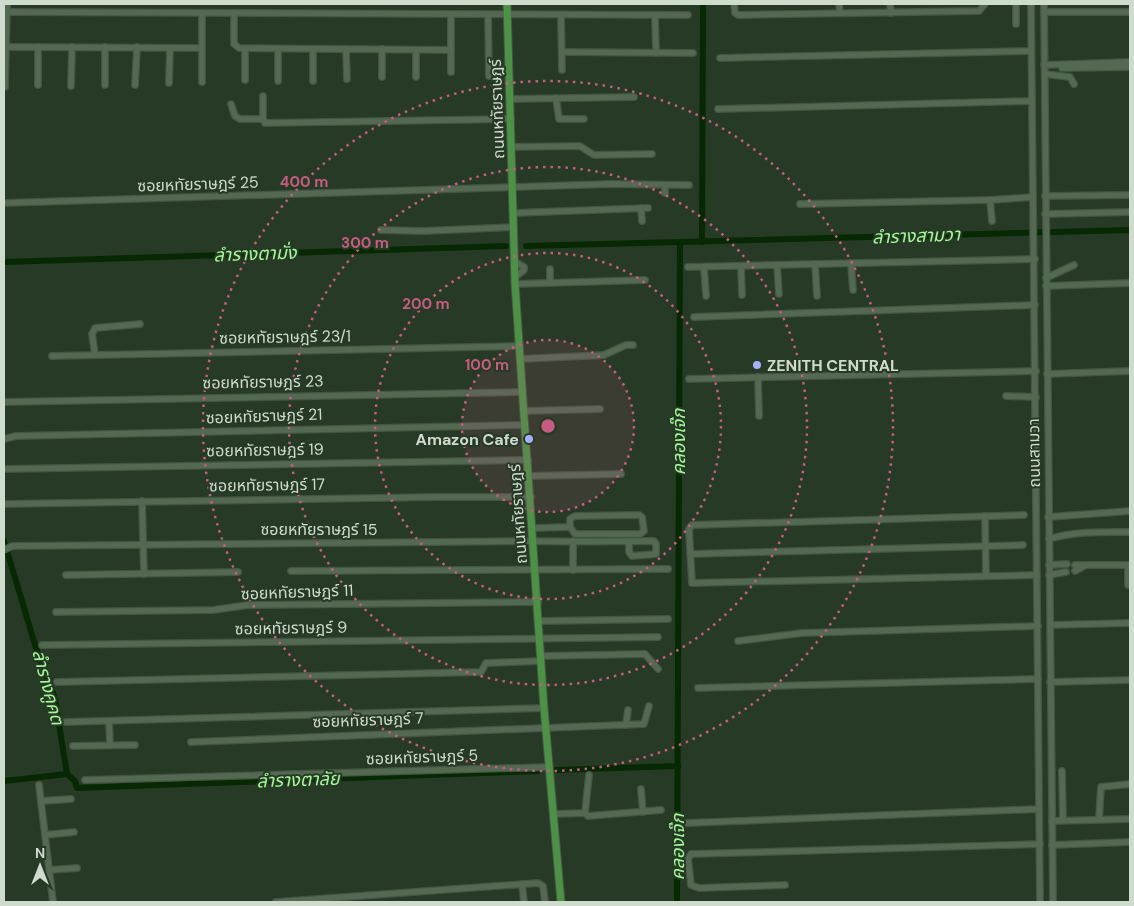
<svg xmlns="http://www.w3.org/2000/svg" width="1134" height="906" font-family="'DM Sans','Noto Sans Thai',sans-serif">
<rect width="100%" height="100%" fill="#273a25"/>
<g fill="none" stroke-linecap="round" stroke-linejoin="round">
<!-- canal -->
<g stroke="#062803" stroke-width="6">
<polyline points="702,242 703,4"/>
<polyline points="526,246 680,242"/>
<polyline points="4,262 506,246"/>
<polyline points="4,541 36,648 55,699 67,774 4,781"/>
<polyline points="556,770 678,766"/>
<polyline points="67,774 75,781 77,788 538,771"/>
<polyline points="677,902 680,242 1130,230"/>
</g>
<!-- minor casing -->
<g stroke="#455543" stroke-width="8">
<g id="minor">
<polyline points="734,4 735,13 738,15 979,11 985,4"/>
<polyline points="839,4 840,13"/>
<polyline points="890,4 891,13"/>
<polyline points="1016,4 1016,24"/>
<polyline points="1031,4 1040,902"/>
<polyline points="1044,4 1053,902"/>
<polyline points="7,12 688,15"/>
<polyline points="1044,12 1130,12"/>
<polyline points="234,13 234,44 239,48 451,50"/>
<polyline points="488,15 489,76"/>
<polyline points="561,15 562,70"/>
<polyline points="655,15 656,53"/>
<polyline points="6,47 202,48 202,13"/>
<polyline points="202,48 202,82"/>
<polyline points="278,49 278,81"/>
<polyline points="313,49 313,81"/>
<polyline points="346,49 347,79"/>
<polyline points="382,49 382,77"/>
<polyline points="416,50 416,77"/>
<polyline points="562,52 693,53"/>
<polyline points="720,58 1031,51"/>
<polyline points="1044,65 1130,62"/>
<polyline points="1062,68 1130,67"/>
<polyline points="451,72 451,15"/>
<polyline points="1045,74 1070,77 1074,84"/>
<polyline points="245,80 245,49"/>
<polyline points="169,83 170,48"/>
<polyline points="38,85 38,47"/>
<polyline points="105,85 105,47"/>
<polyline points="135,85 137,47"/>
<polyline points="71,86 72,47"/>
<polyline points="5,87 7,4"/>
<polyline points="263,96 263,119 265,123 511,119"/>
<polyline points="556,98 559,119 584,119"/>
<polyline points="511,99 634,97"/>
<polyline points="231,104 235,116 240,119 263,119"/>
<polyline points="718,109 1032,101"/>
<polyline points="511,147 580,146 594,155 652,154"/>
<polyline points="665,185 665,193"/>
<polyline points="1045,196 1130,195"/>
<polyline points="4,203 610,184 689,185"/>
<polyline points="800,204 990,200"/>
<polyline points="641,208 642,221"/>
<polyline points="513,213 648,208"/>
<polyline points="1045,214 1130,212"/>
<polyline points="992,221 990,200 1033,197"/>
<polyline points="381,230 423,231 514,227"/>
<polyline points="514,261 524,267 524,270 515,277"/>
<polyline points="851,263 853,290"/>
<polyline points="815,264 817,296"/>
<polyline points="777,265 779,294"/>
<polyline points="741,266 742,295"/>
<polyline points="688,267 1035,259"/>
<polyline points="704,267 706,296"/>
<polyline points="1046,278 1074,265"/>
<polyline points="550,283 550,269"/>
<polyline points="515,284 645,280"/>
<polyline points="1046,286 1130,283"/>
<polyline points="694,317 1035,305"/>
<polyline points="95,355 92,334 95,328 140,324"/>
<polyline points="52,356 519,346"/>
<polyline points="520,359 604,355 626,345 633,345"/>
<polyline points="1047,374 1130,371"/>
<polyline points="758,377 759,416"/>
<polyline points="689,379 1036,371"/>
<polyline points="1006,396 1036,397"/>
<polyline points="4,402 523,392"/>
<polyline points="524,411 600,409"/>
<polyline points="4,439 16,436 525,425"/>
<polyline points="4,469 528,460"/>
<polyline points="529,476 621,474"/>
<polyline points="142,501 144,574"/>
<polyline points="4,504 435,497 531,497"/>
<polygon points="639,515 642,517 644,531 640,534 575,534 570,527 570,519 575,516"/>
<polyline points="1024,515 692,525 689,529 692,583 1037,575"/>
<polyline points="985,516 986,575"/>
<polyline points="1048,517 1130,511"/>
<polyline points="533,528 570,527"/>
<path d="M 1049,539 C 1075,531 1102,532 1130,532"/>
<polyline points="573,541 573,570"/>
<path d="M 4,550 L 12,546 L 533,541 C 573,542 614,541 654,541 L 656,544 L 656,554 L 632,556 L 629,552 L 629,541"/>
<polyline points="690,554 1023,545"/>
<polyline points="1049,565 1067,564"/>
<polyline points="1075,565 1130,565"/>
<polyline points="1128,565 1128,585"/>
<polyline points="291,571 668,569"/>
<polyline points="1075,571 1084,566"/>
<polyline points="66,575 238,572"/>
<polyline points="1049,575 1066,572"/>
<polyline points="56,612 213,610 248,605 538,602"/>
<polyline points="539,621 668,619"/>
<polyline points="1050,625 1130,623"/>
<polyline points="738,641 802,633 1038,626"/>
<polyline points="42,645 658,637"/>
<polyline points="541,656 645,654 658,669"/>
<polyline points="57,682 481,672 486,663 541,661"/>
<polyline points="1050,682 1130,680"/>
<polyline points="698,688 1038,679"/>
<polyline points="109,721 110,745"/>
<polyline points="66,722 544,708"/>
<polyline points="626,725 628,710"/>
<polyline points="191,742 644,724 649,706"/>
<polyline points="73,746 135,745"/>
<polyline points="1062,771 1063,820"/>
<polyline points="85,780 549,767"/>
<polyline points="39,785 53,902"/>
<polyline points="641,789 643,812"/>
<polyline points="41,801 71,799"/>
<polyline points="585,813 589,775"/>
<polyline points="553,814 585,813 588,816 661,810"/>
<polyline points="1099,819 1101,787 1130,784"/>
<polyline points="1052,821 1130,819"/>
<polyline points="687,823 1039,809"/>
<polyline points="45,835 74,832"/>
<polyline points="1052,845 1130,842"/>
<polyline points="49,870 77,868"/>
<polyline points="522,884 524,902"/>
<polyline points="785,885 699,888 691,885 688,859 691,854 1040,844"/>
<polyline points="276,902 538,883 543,886 545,902"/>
</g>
</g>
<!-- major casing -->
<g stroke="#455543" stroke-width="9">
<polyline id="major" points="507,4 515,284 544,708 561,902"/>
</g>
<!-- minor -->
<use href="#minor" stroke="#546952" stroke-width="5.5"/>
<!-- major -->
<use href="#major" stroke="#4d9147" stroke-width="7"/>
</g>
<!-- distance rings -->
<circle cx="548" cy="426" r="86" fill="#c75c83" fill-opacity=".12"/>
<g fill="none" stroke="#c75c83" stroke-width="2.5" stroke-dasharray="2.5 5">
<circle cx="548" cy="426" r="86"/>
<circle cx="548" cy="426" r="173"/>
<circle cx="548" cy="426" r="259"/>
<circle cx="548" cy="426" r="345"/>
</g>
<!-- markers -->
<g fill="#a5b1fc" stroke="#273a25" stroke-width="2">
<circle cx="757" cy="365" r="5"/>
<circle cx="529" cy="439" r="5"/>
</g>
<g text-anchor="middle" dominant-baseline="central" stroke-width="4" stroke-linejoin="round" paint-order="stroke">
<!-- street labels -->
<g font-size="16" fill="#cfdbcd" stroke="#273a25">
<text transform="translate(497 109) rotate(-92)">ถนนหทัยราษฎร์</text>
<text transform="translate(198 184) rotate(-2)">ซอยหทัยราษฎร์ 25</text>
<text transform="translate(285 337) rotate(-1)">ซอยหทัยราษฎร์ 23/1</text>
<text transform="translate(263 382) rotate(-1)">ซอยหทัยราษฎร์ 23</text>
<text transform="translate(264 416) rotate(-2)">ซอยหทัยราษฎร์ 21</text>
<text transform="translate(265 450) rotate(-1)">ซอยหทัยราษฎร์ 19</text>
<text transform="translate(1034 453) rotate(-91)">ถนนสามวา</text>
<text transform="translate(267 485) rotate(-1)">ซอยหทัยราษฎร์ 17</text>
<text transform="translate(518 514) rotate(-94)">ถนนหทัยราษฎร์</text>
<text x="319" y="529">ซอยหทัยราษฎร์ 15</text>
<text transform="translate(297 592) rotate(-2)">ซอยหทัยราษฎร์ 11</text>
<text transform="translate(291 628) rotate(-1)">ซอยหทัยราษฎร์ 9</text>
<text transform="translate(368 720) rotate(-2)">ซอยหทัยราษฎร์ 7</text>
<text transform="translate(422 757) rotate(-2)">ซอยหทัยราษฎร์ 5</text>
</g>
<!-- poi labels -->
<g font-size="16" font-weight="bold" fill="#cfdbcd" stroke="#273a25" text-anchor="start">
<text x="767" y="365">ZENITH CENTRAL</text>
<text x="519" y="439" text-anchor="end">Amazon Cafe</text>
</g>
<!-- water labels -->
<g font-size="18" font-style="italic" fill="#a3f999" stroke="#273a25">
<text transform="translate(916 236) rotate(-2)">ลำรางสามวา</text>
<text transform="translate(255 254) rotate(-2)">ลำรางตามั่ง</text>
<text transform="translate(679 442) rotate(-90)">คลองเจ๊ก</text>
<text transform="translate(48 687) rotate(75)">ลำรางคูคต</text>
<text transform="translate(298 780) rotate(-2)">ลำรางตาลัย</text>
<text transform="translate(678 847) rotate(-90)">คลองเจ๊ก</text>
</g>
</g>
<circle cx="548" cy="426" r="8" fill="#c75c83" stroke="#273a25" stroke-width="2.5"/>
<g font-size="15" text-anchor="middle" font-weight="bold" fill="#c75c83" stroke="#273a25" stroke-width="4" stroke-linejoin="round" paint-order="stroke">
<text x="304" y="187">400 m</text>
<text x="365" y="248">300 m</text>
<text x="426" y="309">200 m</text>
<text x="487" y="370">100 m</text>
</g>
<!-- border -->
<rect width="1134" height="906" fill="none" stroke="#cfdbcd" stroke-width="10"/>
<!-- north arrow -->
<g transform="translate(40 866)" stroke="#273a25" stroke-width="4" paint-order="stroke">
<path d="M0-4L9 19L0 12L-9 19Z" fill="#cfdbcd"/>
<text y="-8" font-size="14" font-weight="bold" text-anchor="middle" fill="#cfdbcd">N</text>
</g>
</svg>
